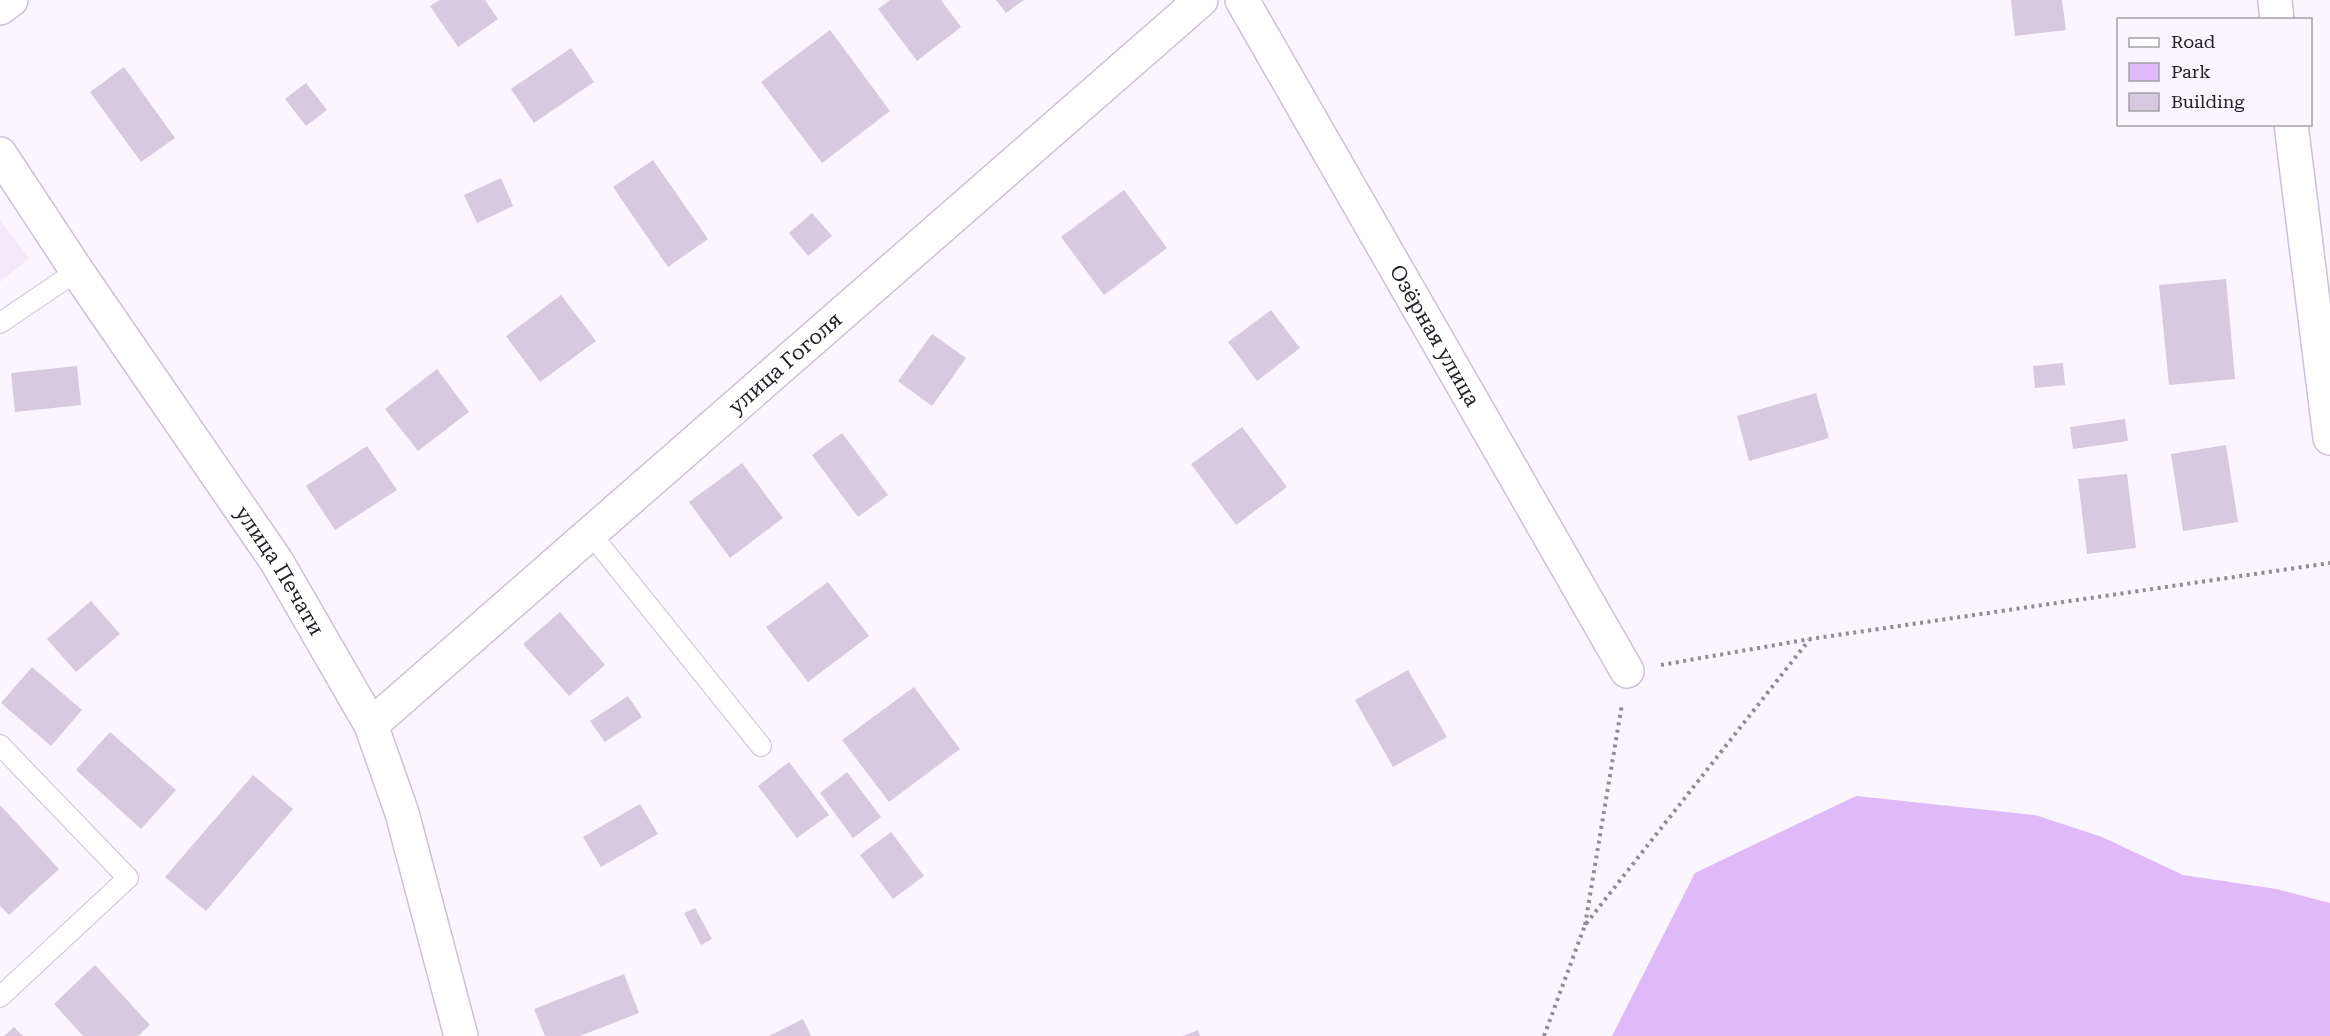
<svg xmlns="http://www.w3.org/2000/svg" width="2330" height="1036" font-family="'Roboto Serif',serif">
<rect width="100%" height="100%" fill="#faf5fe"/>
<!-- built -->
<polygon fill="#f4e9fb" points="0,220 29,258 0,282"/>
<!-- green -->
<polygon fill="#dfb9f8" points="1856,796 2035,815 2102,837 2183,875 2276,889 2330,903 2330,1036 1612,1036 1695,873"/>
<!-- building -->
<g fill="#d7cae0">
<polygon points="440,0 485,0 498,19 458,47 430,6"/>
<polygon points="890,0 941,0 961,27 917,61 878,9"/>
<polygon points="996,0 1024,0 1006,13"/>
<polygon points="2011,0 2062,0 2066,30 2015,36"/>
<polygon points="830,30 890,111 822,163 761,82"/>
<polygon points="571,48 594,82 534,123 511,89"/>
<polygon points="124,67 175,138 141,162 90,92"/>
<polygon points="306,83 327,110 306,126 285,99"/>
<polygon points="653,160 708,239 668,267 613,187"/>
<polygon points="501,178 513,206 477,223 464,195"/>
<polygon points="1124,190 1167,248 1104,295 1061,237"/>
<polygon points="812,213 832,236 808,256 789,233"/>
<polygon points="2226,279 2235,379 2169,385 2159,285"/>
<polygon points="561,295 596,341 540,382 506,336"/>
<polygon points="1271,310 1300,348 1257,381 1228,342"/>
<polygon points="932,334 966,358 932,406 898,381"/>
<polygon points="2063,363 2065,385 2035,388 2033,366"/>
<polygon points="77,366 81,405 15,412 11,373"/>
<polygon points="437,369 469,412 418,451 385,409"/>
<polygon points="1816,393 1829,438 1749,461 1737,416"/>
<polygon points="2125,419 2128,441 2073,449 2070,427"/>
<polygon points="1242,427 1287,487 1236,525 1191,464"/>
<polygon points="842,433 888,495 858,517 812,455"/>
<polygon points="2226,445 2238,522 2183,531 2171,454"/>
<polygon points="367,446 397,490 335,530 306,486"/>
<polygon points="742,463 783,518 730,558 689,502"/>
<polygon points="2127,474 2136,548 2087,554 2078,479"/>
<polygon points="828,582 869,636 808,682 766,627"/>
<polygon points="91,601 120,634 76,672 47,639"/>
<polygon points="560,612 605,665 569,696 523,644"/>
<polygon points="32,667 82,710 51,746 1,703"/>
<polygon points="1408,670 1447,737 1393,767 1355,700"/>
<polygon points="914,687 960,749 889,802 842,740"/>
<polygon points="628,696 642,717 605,742 590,721"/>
<polygon points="110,732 176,790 141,829 76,770"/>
<polygon points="789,762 829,815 797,838 758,786"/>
<polygon points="847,772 881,817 853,838 820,793"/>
<polygon points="253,775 293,809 206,911 165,877"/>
<polygon points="640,804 658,834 601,867 583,837"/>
<polygon points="0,805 59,869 9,915 0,906"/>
<polygon points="891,832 924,876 893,899 860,855"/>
<polygon points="695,908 712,939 701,945 684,913"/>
<polygon points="95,965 150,1025 138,1036 83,1036 54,1004"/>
<polygon points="624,974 639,1013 580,1036 545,1036 534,1009"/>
<polygon points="803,1019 811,1036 769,1036"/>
<polygon points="14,1027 23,1036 4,1036"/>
<polygon points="1198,1030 1200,1036 1183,1036"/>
</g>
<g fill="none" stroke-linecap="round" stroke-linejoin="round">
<!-- service casing -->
<g stroke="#cec1d7" stroke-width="22">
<g id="service">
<polyline points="0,323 77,271"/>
<polyline points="590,533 761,746"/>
<polyline points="0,745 128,878 0,997"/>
</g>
</g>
<!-- minor casing -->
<g stroke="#cec1d7" stroke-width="36">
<g id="minor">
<path id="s1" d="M 1242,0 L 1627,671"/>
<polyline points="2275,0 2277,20"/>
<polyline points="0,8 11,0"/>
<polyline points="2291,124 2330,438"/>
<path id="s2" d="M 371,725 L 1201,0"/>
</g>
</g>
<!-- tertiary casing -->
<g stroke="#cec1d7" stroke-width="36">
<g id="tertiary">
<path id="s3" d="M 0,154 L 77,271 L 277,562 L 371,725 L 402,813 L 461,1036"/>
</g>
</g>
<!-- path -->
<g stroke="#908c94" stroke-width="4" stroke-dasharray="3 4.5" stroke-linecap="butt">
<polyline points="1661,665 1810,639 2330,563"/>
<polyline points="1585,925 1622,704"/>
<polyline points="1544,1036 1585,925 1809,640"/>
</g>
<!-- service -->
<use href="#service" stroke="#fff" stroke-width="20"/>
<!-- minor -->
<use href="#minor" stroke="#fff" stroke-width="33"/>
<!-- tertiary -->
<use href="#tertiary" stroke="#fff" stroke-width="33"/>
</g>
<g text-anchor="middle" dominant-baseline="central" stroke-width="4.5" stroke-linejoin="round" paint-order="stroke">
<!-- street labels -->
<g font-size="21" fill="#242028" stroke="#faf5fe">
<text stroke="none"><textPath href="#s1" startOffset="387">Озёрная улица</textPath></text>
<text stroke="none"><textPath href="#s2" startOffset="550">улица Гоголя</textPath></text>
<text stroke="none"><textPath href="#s3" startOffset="502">улица Печати</textPath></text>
</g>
</g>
<!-- legend -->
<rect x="2117" y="18" width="195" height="108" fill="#faf5fe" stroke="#a4a0a8" stroke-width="1.5"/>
<rect x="2129" y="38" width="30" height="9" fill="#ffffff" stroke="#a4a0a8" stroke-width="1.5"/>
<text x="2171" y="48" font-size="18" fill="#242028">Road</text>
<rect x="2129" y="63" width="30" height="18" fill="#dfb9f8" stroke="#a4a0a8" stroke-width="1.5"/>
<text x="2171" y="78" font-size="18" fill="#242028">Park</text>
<rect x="2129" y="93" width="30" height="18" fill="#d7cae0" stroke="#a4a0a8" stroke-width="1.5"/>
<text x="2171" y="108" font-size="18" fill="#242028">Building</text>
</svg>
